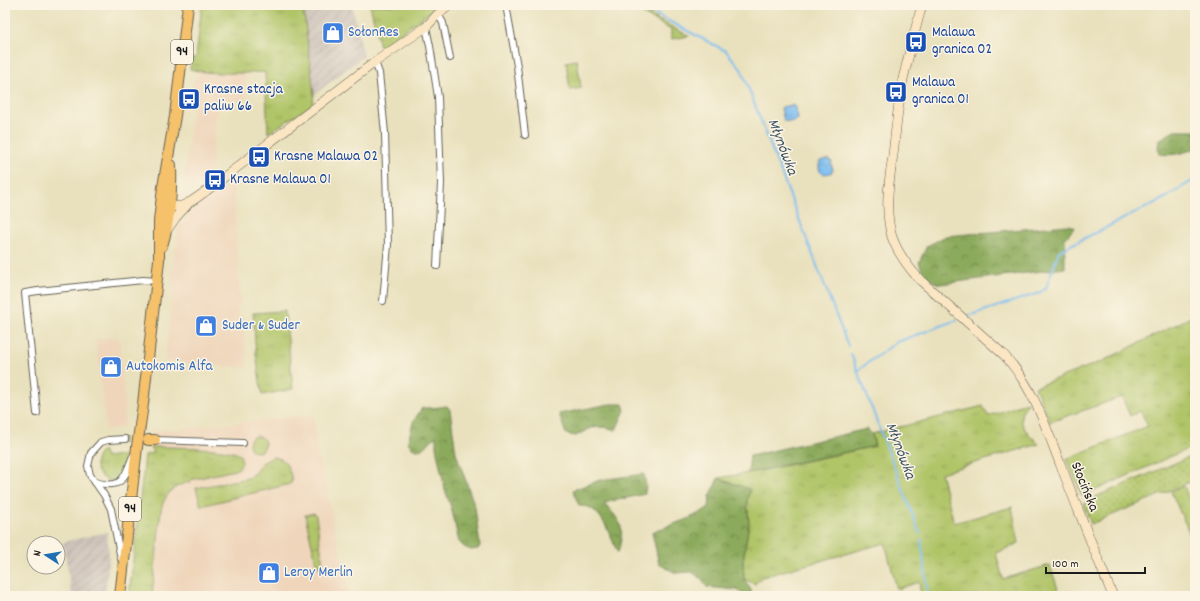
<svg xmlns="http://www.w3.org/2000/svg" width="1200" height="601" font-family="Dekko,sans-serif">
<defs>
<pattern id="industrial-furrows" width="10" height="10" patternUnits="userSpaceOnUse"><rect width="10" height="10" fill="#cdc2b9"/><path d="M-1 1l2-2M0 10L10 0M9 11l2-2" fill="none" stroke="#afa69e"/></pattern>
<pattern id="grass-tufts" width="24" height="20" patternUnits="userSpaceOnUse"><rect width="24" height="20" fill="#b0c468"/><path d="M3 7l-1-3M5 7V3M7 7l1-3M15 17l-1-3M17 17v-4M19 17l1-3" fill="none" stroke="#97a85a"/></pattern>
<pattern id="forest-crowns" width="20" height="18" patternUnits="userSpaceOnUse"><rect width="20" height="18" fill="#8caa5c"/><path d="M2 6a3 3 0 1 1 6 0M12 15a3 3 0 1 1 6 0" fill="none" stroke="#728a4b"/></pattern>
<pattern id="garden-dots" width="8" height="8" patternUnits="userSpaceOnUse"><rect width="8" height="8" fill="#b0c468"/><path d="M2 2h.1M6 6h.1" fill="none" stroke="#97a85a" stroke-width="1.8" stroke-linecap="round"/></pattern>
<pattern id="water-ripples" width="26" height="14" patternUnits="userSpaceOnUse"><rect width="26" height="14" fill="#7cbdf1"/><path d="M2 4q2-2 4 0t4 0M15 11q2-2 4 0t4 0" fill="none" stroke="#6ba2ce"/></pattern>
</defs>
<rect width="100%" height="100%" fill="#fcf5e5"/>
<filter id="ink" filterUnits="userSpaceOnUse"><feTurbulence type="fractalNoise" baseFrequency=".025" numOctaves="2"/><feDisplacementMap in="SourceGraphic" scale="8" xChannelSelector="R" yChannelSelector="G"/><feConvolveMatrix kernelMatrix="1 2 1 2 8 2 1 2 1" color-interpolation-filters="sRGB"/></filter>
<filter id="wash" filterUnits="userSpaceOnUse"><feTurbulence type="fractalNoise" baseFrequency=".012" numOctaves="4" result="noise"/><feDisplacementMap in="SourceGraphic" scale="16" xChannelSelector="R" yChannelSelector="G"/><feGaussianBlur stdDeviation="0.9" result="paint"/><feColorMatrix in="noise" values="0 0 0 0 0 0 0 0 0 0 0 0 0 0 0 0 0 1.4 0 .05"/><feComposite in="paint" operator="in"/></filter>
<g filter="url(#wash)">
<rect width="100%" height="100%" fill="#e9e1bd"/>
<!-- built -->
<g fill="#efd6bb">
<polygon points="199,72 245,73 245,100 217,103 211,175 183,189 193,106 190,105 193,82 199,74"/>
<polygon points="233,180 238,276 239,276 241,304 238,305 238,315 242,318 247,368 165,361 174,283 171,282 179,223 196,208"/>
<polygon points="119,337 125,404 124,427 106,430 96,339"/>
<polygon points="313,415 317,449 350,596 131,596 152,432"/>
</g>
<!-- industrial -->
<g fill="url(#industrial-furrows)">
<polygon points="303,5 352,5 364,56 314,95"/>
<polygon points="107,532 109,556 105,596 72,596 63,542"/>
</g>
<!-- grass -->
<g fill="url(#grass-tufts)" stroke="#667042">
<path d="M 202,5 L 303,5 L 314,95 L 312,105 L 268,133 L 265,72 C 245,73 209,75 190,69 L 192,58 L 196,58 Z"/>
<polygon points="370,5 434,5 435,9 380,47"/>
<polygon points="628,5 634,5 642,9 648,14 689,36 671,39 671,30"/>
<polygon points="285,311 293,389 262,395 256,354 253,313"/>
<polygon points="1195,315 1195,458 1190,448 1082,496 1066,459 1148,426 1140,411 1130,416 1122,397 1050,422 1035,387 1103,361"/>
<path d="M 1029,402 C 1028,405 1024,407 1023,410 C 1016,424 1030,435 1039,444 L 941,473 L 954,523 L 1012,507 L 1019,543 L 996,553 L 1003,579 L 1050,565 L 1060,595 L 921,596 L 919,582 L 897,589 L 885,543 L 762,577 L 755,584 L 744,579 L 743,561 L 749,523 L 747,502 L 749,489 L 737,485 L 718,478 L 765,470 L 875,446 L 872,434 L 983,406 L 988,416 Z"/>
<circle cx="257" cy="444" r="8"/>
<path d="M 151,447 C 166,447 231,447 240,455 L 242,462 L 239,468 L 235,470 L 190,480 L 190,482 C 174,485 164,495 161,510 L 152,596 L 129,596 L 145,455 L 153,453 Z"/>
<path d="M 103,450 L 106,458 L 113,456 L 123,456 C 123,462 123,470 120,475 C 110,491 83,467 103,450 Z"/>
<path d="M 273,457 C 287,458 289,469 292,480 L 290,484 L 201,506 L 196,488 L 248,478 L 256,471 L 262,463 Z"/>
<polygon points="1184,486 1195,516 1195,545 1171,492"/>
<polygon points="314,513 316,516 323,564 322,566 317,567 305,515"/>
</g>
<!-- forest -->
<g fill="url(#forest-crowns)" stroke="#54633c">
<path d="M 1174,131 L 1195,131 L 1195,149 C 1182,153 1174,156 1160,154 L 1158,148 L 1159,140 Z"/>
<polygon points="1068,225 1075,227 1065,239 1065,268 940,284 934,282 923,273 919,262 927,246 946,236"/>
<polygon points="610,404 623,404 625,410 616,430 604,427 590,428 576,436 566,434 559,414"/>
<polygon points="447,406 450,410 456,453 475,507 480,546 478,549 471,550 464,547 459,542 451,507 445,490 436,447 436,436 422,449 417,450 412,448 408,442 413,422 422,408 432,408"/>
<polygon points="867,429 872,434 875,446 748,473 750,456"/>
<path d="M 644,474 L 646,486 L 645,494 L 604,503 C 622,523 625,525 618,553 C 611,539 604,513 588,507 C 586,506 581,506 579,506 L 573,490 L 600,480 Z"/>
<polygon points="718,478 737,485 750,489 747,502 749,523 743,561 744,579 751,590 752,596 746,596 737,590 707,587 702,579 692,572 676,573 659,564 652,532 690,518 709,508 710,497"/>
</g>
<!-- garden -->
<polygon fill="url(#garden-dots)" stroke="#667042" points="1194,455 1195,458 1195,480 1091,524 1083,504 1096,499 1095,497"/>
<!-- pitch -->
<polygon fill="#b0c468" stroke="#667042" points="577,60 581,88 570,90 566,62"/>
<!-- water -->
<g fill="url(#water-ripples)" stroke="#4c6c86">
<path d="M 792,105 L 794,106 L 797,113 L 798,119 C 794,122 789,122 784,121 L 781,108 L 782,107 Z"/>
<path d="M 828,159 L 832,162 L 831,164 L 833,170 L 832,172 C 821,177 817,171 820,161 Z"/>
</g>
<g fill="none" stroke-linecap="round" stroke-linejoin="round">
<!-- stream -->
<g stroke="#7cbdf1" stroke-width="2">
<polyline points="638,5 726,51 741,69 848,346"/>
<polyline points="968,316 1039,293 1046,288 1059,251 1167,197 1195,179"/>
<polyline points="851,354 920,534"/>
<polyline points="857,371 869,362 897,342 957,320"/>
<polyline points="921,539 928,596"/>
</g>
</g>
</g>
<g filter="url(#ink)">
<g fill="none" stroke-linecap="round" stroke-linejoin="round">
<!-- street-tunnel -->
<polyline stroke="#c0ba9d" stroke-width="6" stroke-dasharray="6 3" stroke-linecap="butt" points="125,439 141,439"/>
<!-- street casing -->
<g stroke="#646154" stroke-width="8">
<g id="street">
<polyline points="506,5 517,66 525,135"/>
<polyline points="438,14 443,23 450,58"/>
<polyline points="426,27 430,46 438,97 441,183 437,266"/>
<polyline points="375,62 379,73 385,133 388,245 383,301"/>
<polyline points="37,413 25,293 38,291 143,280 157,281"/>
<polyline points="155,440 243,443"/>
<path d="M 95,482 C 123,490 124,478 133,456"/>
<polyline points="121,559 111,509 104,495 90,475 88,466 91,453 101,442 108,440 125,439"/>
</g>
</g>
<!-- secondary casing -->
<g stroke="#646154" stroke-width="10">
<g id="secondary">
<path d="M 922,5 C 915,30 909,54 903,79 C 898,104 896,129 893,155 C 889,181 884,210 892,237 C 898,254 908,267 920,280 L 1004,355 C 1034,388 1045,425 1061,466 C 1078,509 1095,553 1113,596"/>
<path d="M 165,201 C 177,215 195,199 206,191 L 375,62 L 426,27 L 438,14 L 450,5"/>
<polyline points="167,230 176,217 187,205"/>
</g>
</g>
<!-- primary casing -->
<g stroke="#646154" stroke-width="12">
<g id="primary">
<path d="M 162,246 C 170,220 172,193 171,165"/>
<polyline points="148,440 155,440"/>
<polyline points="120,596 137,447 143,404 159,260 159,221 163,187 175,116 188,5"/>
</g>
</g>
<!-- street -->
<use href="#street" stroke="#fff" stroke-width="6"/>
<!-- secondary -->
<use href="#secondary" stroke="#fbe6c4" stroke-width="9"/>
<!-- primary -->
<use href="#primary" stroke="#f5c16b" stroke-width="10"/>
</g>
</g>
<!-- icons -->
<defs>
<g id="shop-square" transform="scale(1.15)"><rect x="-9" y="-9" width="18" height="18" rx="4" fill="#3f7fe0" stroke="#fcf5e5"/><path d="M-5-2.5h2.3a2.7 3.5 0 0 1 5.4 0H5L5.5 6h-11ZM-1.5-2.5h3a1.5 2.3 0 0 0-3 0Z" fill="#fff"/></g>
<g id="bus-square" transform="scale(1.15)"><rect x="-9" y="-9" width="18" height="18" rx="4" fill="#1a4fb4" stroke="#fcf5e5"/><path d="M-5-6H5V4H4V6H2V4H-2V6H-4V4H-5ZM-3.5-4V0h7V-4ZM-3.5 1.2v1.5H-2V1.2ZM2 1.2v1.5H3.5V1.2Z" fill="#fff"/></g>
</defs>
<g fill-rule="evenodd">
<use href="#shop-square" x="333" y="33"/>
<use href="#bus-square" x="916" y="42"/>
<use href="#bus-square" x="896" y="92"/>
<use href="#bus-square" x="189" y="99"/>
<use href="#bus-square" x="259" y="157"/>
<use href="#bus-square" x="215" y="180"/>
<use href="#shop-square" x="206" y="326"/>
<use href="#shop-square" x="111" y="367"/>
<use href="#shop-square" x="269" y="573"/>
</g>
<g text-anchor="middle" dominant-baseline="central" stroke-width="3" stroke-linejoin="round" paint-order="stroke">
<!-- shield labels -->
<g fill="#fcf5e5" stroke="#5f5d58" stroke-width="1">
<rect x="171" y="40" width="22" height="24" rx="3"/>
<rect x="119" y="497" width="22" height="24" rx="3"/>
</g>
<g font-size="14" font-weight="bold" fill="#1c1c1c">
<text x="182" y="52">94</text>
<text x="130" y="509">94</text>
</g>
<!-- shop labels -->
<g font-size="15" fill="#366cbe" stroke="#fcf5e5" text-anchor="start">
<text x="348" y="33">SołonRes</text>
<text x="222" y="326">Suder &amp; Suder</text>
<text x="126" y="367">Autokomis Alfa</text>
<text x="284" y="573">Leroy Merlin</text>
</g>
<!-- transit labels -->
<g font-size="15" fill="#164399" stroke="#fcf5e5" text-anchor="start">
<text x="932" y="33">Malawa<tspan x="932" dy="17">granica 02</tspan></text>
<text x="912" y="83">Malawa<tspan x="912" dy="17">granica 01</tspan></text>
<text x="204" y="90">Krasne stacja<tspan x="204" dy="17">paliw 66</tspan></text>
<text x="274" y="157">Krasne Malawa 02</text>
<text x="230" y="180">Krasne Malawa 01</text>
</g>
<!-- street labels -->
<g font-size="15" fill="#1c1c1c" stroke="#fcf5e5">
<text transform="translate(1084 487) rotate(68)">Słocińska</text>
</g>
<!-- water labels -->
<g font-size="16" font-style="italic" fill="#3e5467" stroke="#fcf5e5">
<text transform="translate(782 147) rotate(69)">Młynówka</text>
<text transform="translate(900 451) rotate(69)">Młynówka</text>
</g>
</g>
<!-- margin -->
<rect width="1200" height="601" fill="none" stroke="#fcf5e5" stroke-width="20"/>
<!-- north arrow -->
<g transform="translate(46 555) rotate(282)"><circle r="19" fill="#fcf5e5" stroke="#a29e95"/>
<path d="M0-3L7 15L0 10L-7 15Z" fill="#1f6fb2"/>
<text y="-6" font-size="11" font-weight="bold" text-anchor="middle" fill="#1c1c1c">N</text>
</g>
<!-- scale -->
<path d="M1046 567v6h99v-6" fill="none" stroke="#1c1c1c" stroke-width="2"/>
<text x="1052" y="567" font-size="12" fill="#1c1c1c" stroke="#fcf5e5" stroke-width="3" paint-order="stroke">100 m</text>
</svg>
